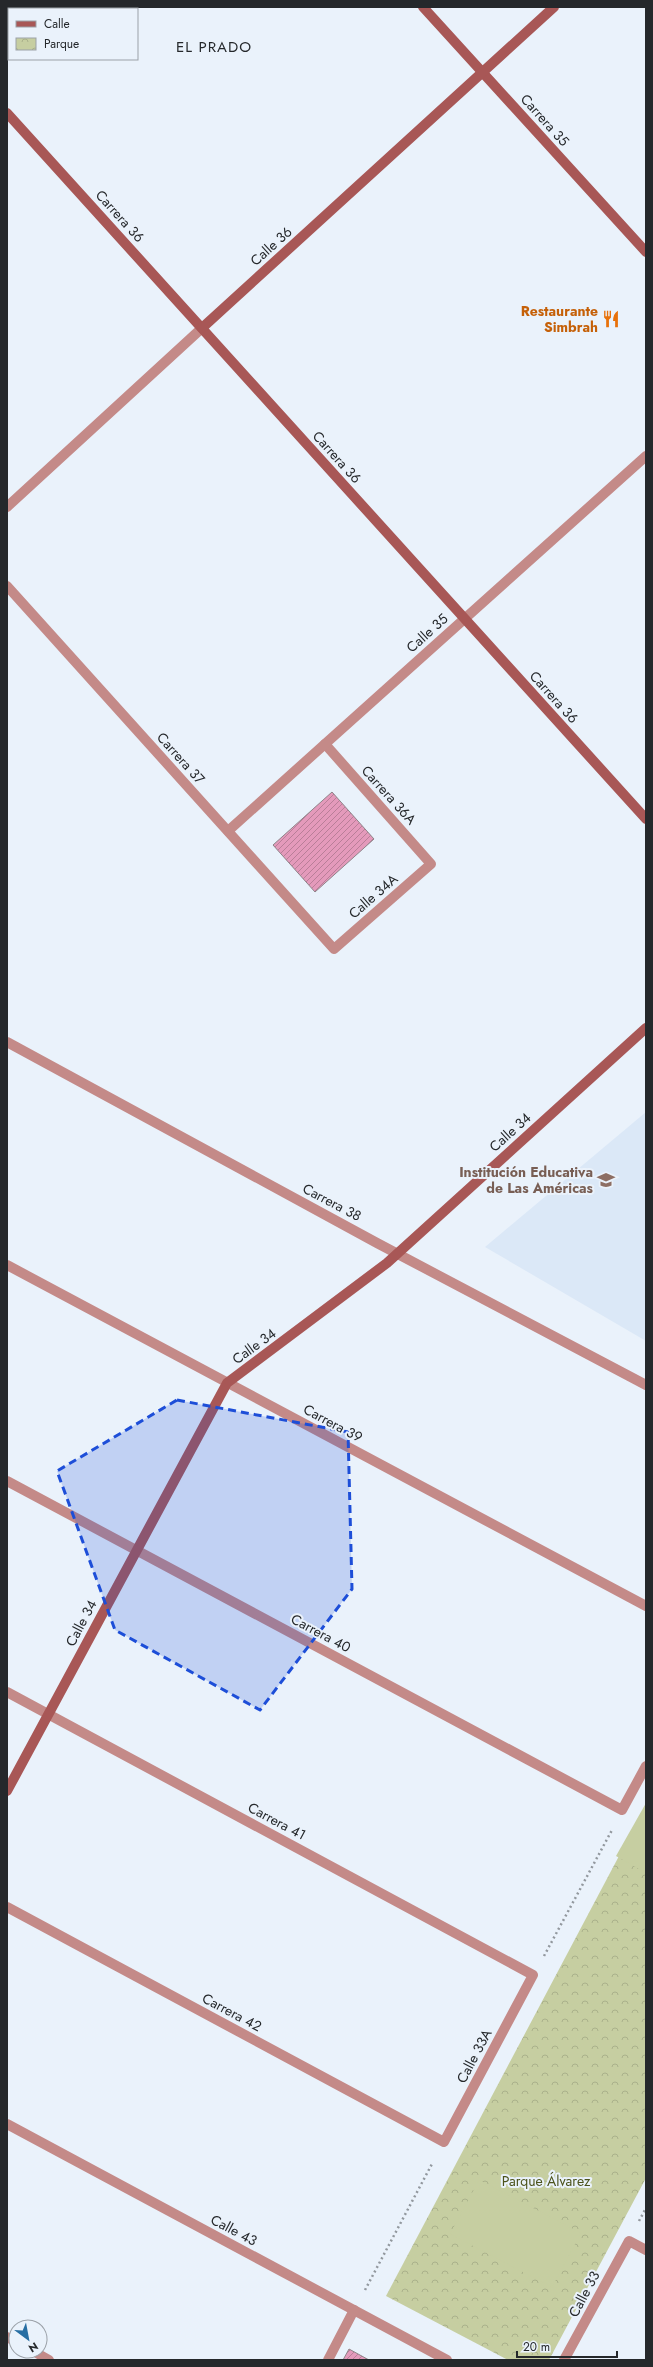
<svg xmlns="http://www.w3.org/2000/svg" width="653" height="2367" font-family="Jost,sans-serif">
<defs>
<pattern id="park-crowns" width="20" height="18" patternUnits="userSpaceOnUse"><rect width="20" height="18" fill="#c6cea1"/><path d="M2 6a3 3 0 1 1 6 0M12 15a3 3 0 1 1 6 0" fill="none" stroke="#aab18b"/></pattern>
<pattern id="building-hatch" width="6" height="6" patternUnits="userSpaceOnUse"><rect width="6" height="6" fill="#e49abb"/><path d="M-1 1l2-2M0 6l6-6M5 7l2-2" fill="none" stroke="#b97e98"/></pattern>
</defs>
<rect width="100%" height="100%" fill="#eaf2fb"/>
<!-- built -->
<polygon fill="#dbe8f7" points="646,1112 646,1341 485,1247"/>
<!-- park -->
<polygon fill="url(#park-crowns)" points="646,1805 646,2178 549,2360 508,2360 386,2296"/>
<!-- garden -->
<g fill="#c6cea1">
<polygon points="646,1803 646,1873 616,1856"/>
<polygon points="479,2180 581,2233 552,2287 450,2234"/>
</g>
<!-- building -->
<g fill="url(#building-hatch)" stroke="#8f8489">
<polygon points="332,792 374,839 315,892 273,845"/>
<polygon points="349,2349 369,2360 343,2360"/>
</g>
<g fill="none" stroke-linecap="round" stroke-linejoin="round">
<!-- path -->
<g stroke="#92989e" stroke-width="2.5" stroke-dasharray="2 3" stroke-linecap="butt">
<polyline points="544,1956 612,1830"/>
<polyline points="639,2221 646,2208"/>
<polyline points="365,2290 433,2162"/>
</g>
<!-- street -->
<g stroke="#c48a88" stroke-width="10">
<polyline points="7,507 202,328"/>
<polyline points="7,586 334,949 431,864 325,744"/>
<polyline points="228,831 646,456"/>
<polyline points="7,1042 377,1243 646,1385"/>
<polyline points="7,1265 646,1606"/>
<polyline points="7,1481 622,1810 646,1766"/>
<polyline points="7,1692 533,1975 444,2142 7,1907"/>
<polyline points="7,2124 447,2360"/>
<polyline points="7,2337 16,2342"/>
<polyline points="33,2351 49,2360"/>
<polyline points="328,2360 354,2310"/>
<polyline points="564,2360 629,2241 646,2250"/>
</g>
<!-- secondary -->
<g stroke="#a85756" stroke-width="10">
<polyline points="423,7 646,252"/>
<polyline points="7,113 646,819"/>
<polyline points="202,328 554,7"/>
<polyline points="7,1791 227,1383 387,1263 646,1028"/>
</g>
</g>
<!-- marked area -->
<path fill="#1d4ed8" fill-opacity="0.2" stroke="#1d4ed8" stroke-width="3" stroke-dasharray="8 5" stroke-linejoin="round" d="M 177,1400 L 348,1432 L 352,1589 L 260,1710 L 115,1630 L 57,1471 Z"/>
<!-- icons -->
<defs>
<g id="restaurant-bare" transform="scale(1.38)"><path d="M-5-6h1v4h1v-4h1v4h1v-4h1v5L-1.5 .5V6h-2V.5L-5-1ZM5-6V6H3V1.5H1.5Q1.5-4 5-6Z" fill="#e8710a" stroke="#eaf2fb" stroke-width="2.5" paint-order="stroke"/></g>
<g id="school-bare" transform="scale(1.38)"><path d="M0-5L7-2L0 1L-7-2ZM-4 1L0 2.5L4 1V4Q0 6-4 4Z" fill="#8d6e63" stroke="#eaf2fb" stroke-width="2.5" paint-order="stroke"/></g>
</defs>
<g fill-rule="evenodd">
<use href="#restaurant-bare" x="611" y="319"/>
<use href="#school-bare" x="606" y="1180"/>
</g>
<g text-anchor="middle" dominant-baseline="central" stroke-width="4" stroke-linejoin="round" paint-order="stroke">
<!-- street labels -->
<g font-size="14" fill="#25282b" stroke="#eaf2fb">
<text transform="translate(545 120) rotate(48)">Carrera 35</text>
<text transform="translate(120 216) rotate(48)">Carrera 36</text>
<text transform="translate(271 246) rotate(-42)">Calle 36</text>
<text transform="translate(337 457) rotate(48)">Carrera 36</text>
<text transform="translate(427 633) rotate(-42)">Calle 35</text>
<text transform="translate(554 697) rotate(48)">Carrera 36</text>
<text transform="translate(181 758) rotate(48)">Carrera 37</text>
<text transform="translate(389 795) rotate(48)">Carrera 36A</text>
<text transform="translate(373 896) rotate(-41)">Calle 34A</text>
<text transform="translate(510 1132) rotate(-42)">Calle 34</text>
<text transform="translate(332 1202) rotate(28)">Carrera 38</text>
<text transform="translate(254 1346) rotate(-36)">Calle 34</text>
<text transform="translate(333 1423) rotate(28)">Carrera 39</text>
<text transform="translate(81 1623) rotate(-62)">Calle 34</text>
<text transform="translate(321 1633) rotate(28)">Carrera 40</text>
<text transform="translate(277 1821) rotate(28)">Carrera 41</text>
<text transform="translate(232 2012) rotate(28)">Carrera 42</text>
<text transform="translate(474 2056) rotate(-62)">Calle 33A</text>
<text transform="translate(234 2230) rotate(28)">Calle 43</text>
<text transform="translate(584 2294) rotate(-62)">Calle 33</text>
</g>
<!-- food labels -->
<g font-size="14" font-weight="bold" fill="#c56008" stroke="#eaf2fb" text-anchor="end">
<text x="598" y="311">Restaurante<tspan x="598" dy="16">Simbrah</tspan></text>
</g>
<!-- education labels -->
<g font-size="14" font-weight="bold" fill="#785e54" stroke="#eaf2fb" text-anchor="end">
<text x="593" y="1172">Institución Educativa<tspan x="593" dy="16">de Las Américas</tspan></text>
</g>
<!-- park labels -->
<g font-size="14" fill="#4b521b" stroke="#eaf2fb">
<text x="546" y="2181">Parque Álvarez</text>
</g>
<!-- neighbourhood labels -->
<g font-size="15" letter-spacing="1" fill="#25282b" stroke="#eaf2fb">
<text x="214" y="47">EL PRADO</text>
</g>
</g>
<!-- border -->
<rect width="653" height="2367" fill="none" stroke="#25282b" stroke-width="16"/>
<!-- legend -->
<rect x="8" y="8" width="130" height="52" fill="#eaf2fb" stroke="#9ba1a8"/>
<rect x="16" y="21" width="20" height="6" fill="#a85756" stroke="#9ba1a8"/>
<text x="44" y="28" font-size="12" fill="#25282b">Calle</text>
<rect x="16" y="38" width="20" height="12" fill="url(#park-crowns)" stroke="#9ba1a8"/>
<text x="44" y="48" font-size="12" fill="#25282b">Parque</text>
<!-- north arrow -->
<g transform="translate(28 2339) rotate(148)"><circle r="19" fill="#eaf2fb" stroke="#9ba1a8"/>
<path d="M0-3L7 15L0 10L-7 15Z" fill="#276ea3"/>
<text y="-6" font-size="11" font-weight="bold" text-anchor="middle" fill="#25282b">N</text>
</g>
<!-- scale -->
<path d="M517 2351v6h100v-6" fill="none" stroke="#25282b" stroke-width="2"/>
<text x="523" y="2351" font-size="12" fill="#25282b" stroke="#eaf2fb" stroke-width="3" paint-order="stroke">20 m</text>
</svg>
